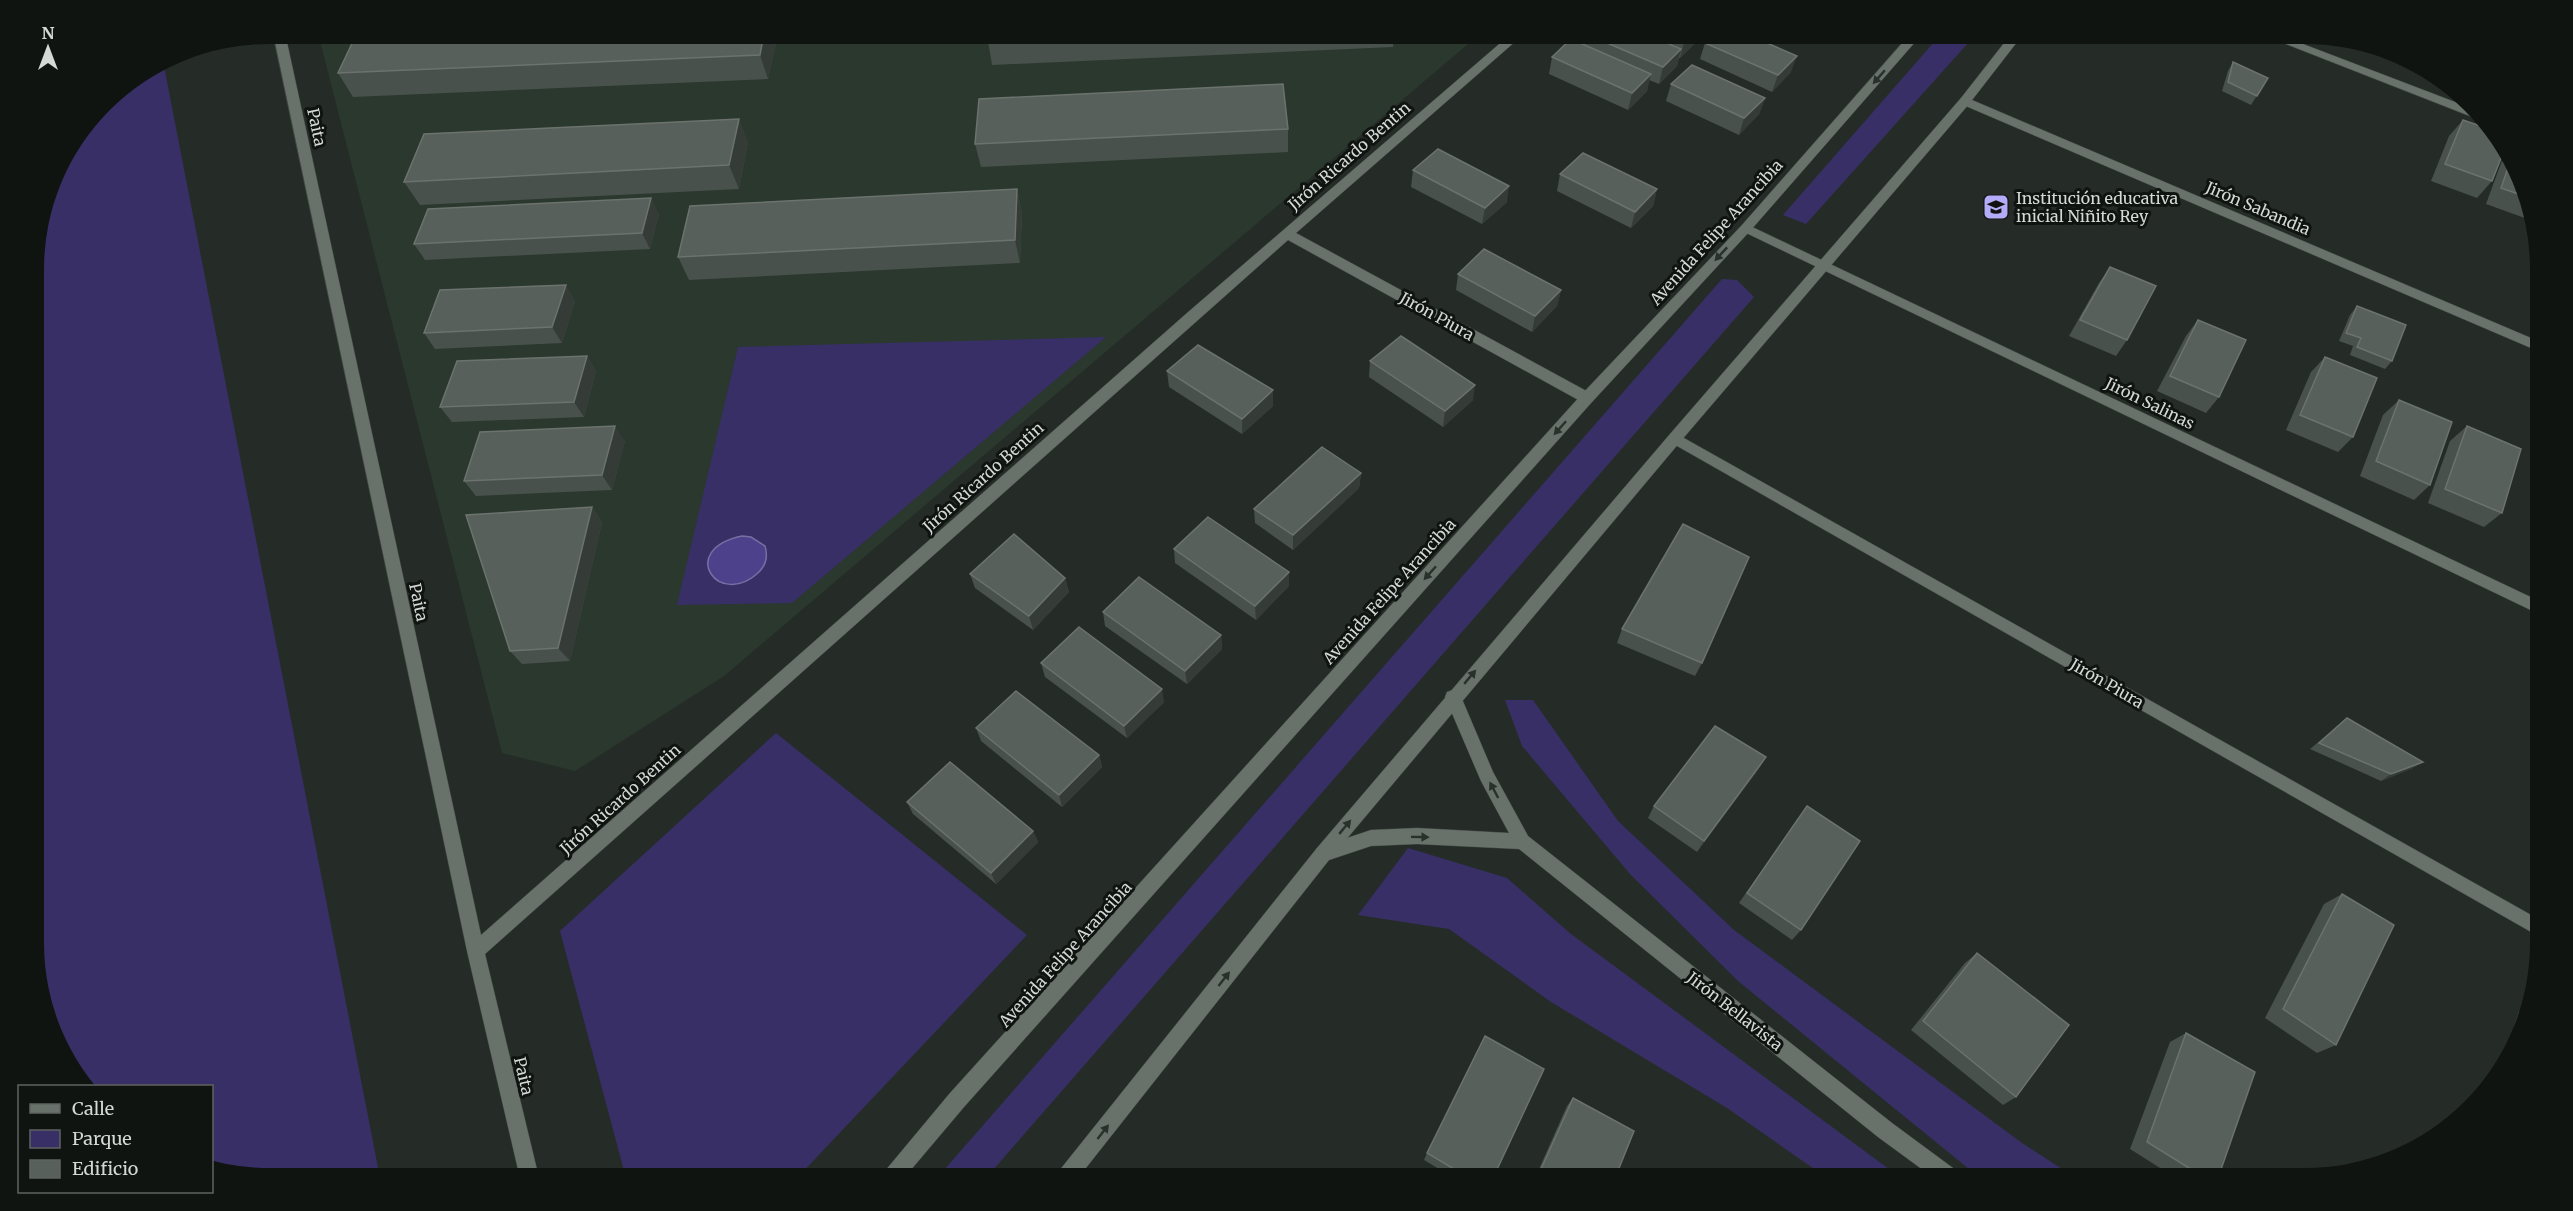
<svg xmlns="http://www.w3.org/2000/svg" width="2573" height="1211" font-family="Merriweather,serif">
<rect width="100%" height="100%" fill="#252c27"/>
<!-- built -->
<polygon fill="#2a382e" points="318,33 1481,33 724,676 575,771 502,753"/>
<!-- green -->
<g fill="#382f67">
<polygon points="1942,33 1977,33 1806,224 1783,215"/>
<polygon points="163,61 380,1178 268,1178 212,1167 212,1086 82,1086 51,1033 35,974 34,253 57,165 113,92"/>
<polygon points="1722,279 1737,280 1754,297 986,1178 937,1178"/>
<polygon points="1106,337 792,603 677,605 738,347"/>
<polygon points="1505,700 1533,700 1618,821 1734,930 2022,1143 2076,1178 1980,1178 1738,981 1630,874 1522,746"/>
<polygon points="776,733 1027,935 797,1178 626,1178 560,931"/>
<polygon points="1408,848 1507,878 1571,934 1901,1178 1827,1178 1727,1108 1551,1002 1449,929 1358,915"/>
</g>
<!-- water -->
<path fill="#4d418c" stroke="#766fa2" stroke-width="1.5" d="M 742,536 L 751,537 L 765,546 C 768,556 767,564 759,572 C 719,610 676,550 742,536 Z"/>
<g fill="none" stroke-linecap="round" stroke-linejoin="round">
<!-- street casing -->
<g stroke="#414843" stroke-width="1">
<g id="street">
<polygon points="273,33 285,33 481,935 1187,313 1512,33 1525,33 1296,233 1592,394 1594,398 1592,402 1582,402 1288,240 485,954 539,1178 520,1178 467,951"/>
<polygon points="2258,33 2274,33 2476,110 2486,120 2480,120"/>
<polygon points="1965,97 2538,341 2538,351 1961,104 1961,98"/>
<polygon points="1746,224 2539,601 2539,614 1742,231 1742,225"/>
<polygon points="1675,433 2540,920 2540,937 1670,442 1668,438"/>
<polygon points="1453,690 1459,692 1493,772 1528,836 1892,1123 1957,1171 1959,1178 1934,1178 1878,1137 1519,849 1417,844 1371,846 1323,862 1317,860 1315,854 1317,848 1371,830 1417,828 1509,833 1481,781 1445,697 1447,692"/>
</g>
</g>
<!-- secondary casing -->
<g stroke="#414843" stroke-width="1">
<g id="secondary">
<polygon points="1911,33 1923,33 1750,231 1592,402 964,1107 904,1178 883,1178 885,1171 950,1093 1582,394 1742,225"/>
<polygon points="2012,33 2024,33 1969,104 1680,442 1329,860 1078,1178 1057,1178 1059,1171 1317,848 1670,434 1961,98"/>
</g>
</g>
<!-- street -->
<use href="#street" fill="#68716a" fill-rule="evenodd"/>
<!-- secondary -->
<use href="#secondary" fill="#68716a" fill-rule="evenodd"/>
</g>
<!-- wall -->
<g fill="#49514c">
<polygon points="357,33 775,33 777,38 768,79 353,97 338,73"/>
<polygon points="988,33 1394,33 1393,47 992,65 988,41"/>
<polygon points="1583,33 1700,33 1697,41 1680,58 1679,58 1677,66 1659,84 1649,80 1647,91 1628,110 1549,74 1552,57 1581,43"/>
<polygon points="1705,43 1791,72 1772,92 1700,59"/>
<polygon points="2233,62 2268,78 2251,105 2222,91 2228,71"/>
<polygon points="1671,84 1765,98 1759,114 1739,135 1666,101"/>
<polygon points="2463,120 2492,181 2477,198 2431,181 2449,136"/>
<polygon points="1288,129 1288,152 981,167 975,144"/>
<polygon points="748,142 739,189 420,205 404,182"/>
<polygon points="2507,153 2522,179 2533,221 2486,204 2503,158"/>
<polygon points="1413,170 1507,202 1482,224 1411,187"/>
<polygon points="1560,174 1657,189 1653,206 1631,228 1557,191"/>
<polygon points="1017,189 1022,213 1020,263 689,280 678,257"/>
<polygon points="659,214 650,249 425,260 414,244"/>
<polygon points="2110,267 2127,340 2116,356 2069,336 2099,283"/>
<polygon points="1458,274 1561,290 1557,306 1532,332 1456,290"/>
<polygon points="575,301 562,343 435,349 424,333"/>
<polygon points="2357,306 2392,361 2385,369 2350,355 2353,346 2339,341 2350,315"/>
<polygon points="2198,320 2219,397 2206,413 2157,391 2186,336"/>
<polygon points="587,356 596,371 584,417 452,422 440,407"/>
<polygon points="2325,357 2353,437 2338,452 2286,430 2311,372"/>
<polygon points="1370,361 1473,400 1443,427 1369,377"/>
<polygon points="1167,371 1273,390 1273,406 1242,434 1169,387"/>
<polygon points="2399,400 2430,485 2414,500 2360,476 2383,415"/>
<polygon points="2467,426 2502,513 2484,527 2428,503 2450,441"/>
<polygon points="625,441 612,490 476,496 464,481"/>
<polygon points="1361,473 1359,488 1293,550 1255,523 1254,509"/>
<polygon points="592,507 602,522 570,661 522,664 510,651"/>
<polygon points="1174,549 1289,572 1289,586 1256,620 1175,563"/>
<polygon points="970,574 1065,578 1069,592 1033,630 975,588"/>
<polygon points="1103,612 1221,635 1222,649 1187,684 1105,626"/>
<polygon points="1622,629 1702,663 1695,676 1617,643"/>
<polygon points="1041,663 1164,702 1127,738 1045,677"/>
<polygon points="2347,718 2413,768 2381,781 2310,749"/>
<polygon points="976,728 1099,755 1102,767 1062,807 981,741"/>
<polygon points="1766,757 1758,770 1697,852 1648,818 1654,806"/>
<polygon points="907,802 1033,831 1038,842 996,884 913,814"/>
<polygon points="1798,818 1801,930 1792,940 1739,903"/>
<polygon points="2540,855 2540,872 2535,870"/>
<polygon points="2342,894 2336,1045 2317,1053 2265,1018 2324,904"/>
<polygon points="1977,953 2016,1097 2003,1105 1911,1030 1965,963"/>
<polygon points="2527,1007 2522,1033 2501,1069 2519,1011"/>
<polygon points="2186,1033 2218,1178 2176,1178 2130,1149 2170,1042"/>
<polygon points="1573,1098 1615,1178 1535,1178 1567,1106"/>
<polygon points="1427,1153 1493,1178 1454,1178 1424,1160"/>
</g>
<!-- shaded-wall -->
<g fill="#353c37">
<polygon points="764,33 775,33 777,38 768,79 760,55"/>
<polygon points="1693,33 1700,33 1697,41 1680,58 1684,42"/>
<polygon points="1681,49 1677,66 1659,84 1663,67"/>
<polygon points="1797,56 1791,72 1772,92 1778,75"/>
<polygon points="1651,74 1647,91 1628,110 1632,93"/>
<polygon points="1765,98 1759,114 1739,135 1744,118"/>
<polygon points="739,119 748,142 739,189 729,165"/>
<polygon points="1509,186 1507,202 1482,224 1485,208"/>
<polygon points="1017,189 1022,213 1020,263 1015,240"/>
<polygon points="1657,189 1653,206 1631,228 1635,212"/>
<polygon points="651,198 659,214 650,249 642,233"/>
<polygon points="566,285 575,301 562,343 552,327"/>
<polygon points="1561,290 1557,306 1532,332 1535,316"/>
<polygon points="587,356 596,371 584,417 574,402"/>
<polygon points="1475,385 1473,400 1443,427 1445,411"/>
<polygon points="1273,390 1273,406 1242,434 1242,419"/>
<polygon points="615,426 625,441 612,490 602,475"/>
<polygon points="1361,473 1359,488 1293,550 1293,535"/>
<polygon points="592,507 602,522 570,661 558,648"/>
<polygon points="1289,572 1289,586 1256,620 1255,606"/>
<polygon points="1065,578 1069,592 1033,630 1029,616"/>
<polygon points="1221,635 1222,649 1187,684 1185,671"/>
<polygon points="1162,689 1164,702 1127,738 1124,726"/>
<polygon points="1099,755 1102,767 1062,807 1059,795"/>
<polygon points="1766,757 1758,770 1697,852 1704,841"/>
<polygon points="2423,762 2413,768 2381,781 2391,774"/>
<polygon points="1033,831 1038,842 996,884 991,873"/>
</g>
<!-- building -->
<g fill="#58605b" stroke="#6c736e" stroke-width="1.5">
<polygon points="357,33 764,33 760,55 338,73"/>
<polygon points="988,33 1180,33 988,41"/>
<polygon points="1584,33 1643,33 1681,49 1663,67"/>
<polygon points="1664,33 1693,33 1684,42"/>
<polygon points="1716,33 1744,33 1797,56 1778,75 1705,43"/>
<polygon points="1571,39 1651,74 1632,93 1552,57"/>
<polygon points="2233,62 2268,78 2257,96 2228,82"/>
<polygon points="1692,65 1765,98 1744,118 1671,84"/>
<polygon points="1283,84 1288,129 975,144 979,99"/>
<polygon points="739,119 729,165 404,182 424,134"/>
<polygon points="2463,120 2495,131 2505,148 2492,181 2445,164"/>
<polygon points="1438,149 1509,186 1485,208 1413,170"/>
<polygon points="1583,153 1657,189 1635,212 1560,174"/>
<polygon points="2511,159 2522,179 2527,197 2501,188"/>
<polygon points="1017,189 1015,240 678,257 690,206"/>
<polygon points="651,198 642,233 414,244 428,209"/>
<polygon points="1484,249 1561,290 1535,316 1458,274"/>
<polygon points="2110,267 2156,286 2127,340 2080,320"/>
<polygon points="566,285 552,327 424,333 440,290"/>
<polygon points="2357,306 2406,325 2392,361 2357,347 2361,338 2346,333"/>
<polygon points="2198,320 2246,340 2219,397 2170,376"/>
<polygon points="1401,336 1475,385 1445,411 1370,361"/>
<polygon points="1198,345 1273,390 1242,419 1167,371"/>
<polygon points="587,356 574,402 440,407 457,361"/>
<polygon points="2325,357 2377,378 2353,437 2300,415"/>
<polygon points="2399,400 2452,422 2430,485 2376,461"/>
<polygon points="615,426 602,475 464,481 480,432"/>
<polygon points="2467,426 2521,449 2502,513 2445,489"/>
<polygon points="1322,447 1361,473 1293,535 1254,509"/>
<polygon points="592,507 558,648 510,651 466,515"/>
<polygon points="1208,517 1289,572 1255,606 1174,549"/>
<polygon points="1683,524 1749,557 1702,663 1622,629"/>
<polygon points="1014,534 1065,578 1029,616 970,574"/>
<polygon points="1139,577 1221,635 1185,671 1103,612"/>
<polygon points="1079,627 1162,689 1124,726 1041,663"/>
<polygon points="1016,691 1099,755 1059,795 976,728"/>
<polygon points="2347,718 2423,762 2391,774 2319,743"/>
<polygon points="1715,726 1766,757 1704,841 1654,806"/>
<polygon points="950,762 1033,831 991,873 907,802"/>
<polygon points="1807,806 1860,841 1801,930 1747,893"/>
<polygon points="2342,894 2394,925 2336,1045 2283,1009"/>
<polygon points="1977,953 2069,1025 2016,1097 1923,1021"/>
<polygon points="2186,1033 2255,1072 2218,1178 2205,1178 2147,1142"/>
<polygon points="1485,1036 1544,1069 1493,1178 1469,1178 1427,1153"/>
<polygon points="1573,1098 1634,1131 1615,1178 1537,1178"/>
</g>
<!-- one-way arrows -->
<defs><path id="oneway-solid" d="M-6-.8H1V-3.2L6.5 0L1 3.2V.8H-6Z" transform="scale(1.5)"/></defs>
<g fill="#2a302c">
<use href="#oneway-solid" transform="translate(1879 77) rotate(131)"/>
<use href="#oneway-solid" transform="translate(1721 254) rotate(133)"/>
<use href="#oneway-solid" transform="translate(1560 428) rotate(132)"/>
<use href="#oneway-solid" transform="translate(1430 573) rotate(132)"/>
<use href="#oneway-solid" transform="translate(1470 677) rotate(-50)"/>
<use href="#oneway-solid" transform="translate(1494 790) rotate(-118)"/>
<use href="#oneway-solid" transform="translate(1345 827) rotate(-50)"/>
<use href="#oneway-solid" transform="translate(1420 837) rotate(1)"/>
<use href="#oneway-solid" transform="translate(1224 979) rotate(-52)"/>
<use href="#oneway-solid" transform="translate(1103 1132) rotate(-52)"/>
</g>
<!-- icons -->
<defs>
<g id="school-square" transform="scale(1.35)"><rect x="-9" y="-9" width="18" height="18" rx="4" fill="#b3adf9" stroke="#101411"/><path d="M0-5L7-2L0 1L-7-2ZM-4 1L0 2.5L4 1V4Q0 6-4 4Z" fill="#111"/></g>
</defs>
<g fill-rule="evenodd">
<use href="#school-square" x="1996" y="207"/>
</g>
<g text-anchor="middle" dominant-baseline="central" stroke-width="6" stroke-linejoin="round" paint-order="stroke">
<!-- street labels -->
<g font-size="16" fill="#d4d9d5" stroke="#101411">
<text transform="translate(317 127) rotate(78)">Paita</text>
<text transform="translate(1349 156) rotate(-41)">Jirón Ricardo Bentin</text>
<text transform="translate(2258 208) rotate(23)">Jirón Sabandia</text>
<text transform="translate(1716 232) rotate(-48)">Avenida Felipe Arancibia</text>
<text transform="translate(1437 316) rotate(29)">Jirón Piura</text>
<text transform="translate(2150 403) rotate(26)">Jirón Salinas</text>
<text transform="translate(983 477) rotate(-42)">Jirón Ricardo Bentin</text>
<text transform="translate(1389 591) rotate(-48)">Avenida Felipe Arancibia</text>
<text transform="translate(419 602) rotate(78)">Paita</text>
<text transform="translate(2107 683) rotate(30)">Jirón Piura</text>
<text transform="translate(620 799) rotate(-42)">Jirón Ricardo Bentin</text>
<text transform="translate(1065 954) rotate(-48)">Avenida Felipe Arancibia</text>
<text transform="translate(1735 1011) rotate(38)">Jirón Bellavista</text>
<text transform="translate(524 1076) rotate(77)">Paita</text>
</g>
<!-- poi labels -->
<g font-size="16" fill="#d4d9d5" stroke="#101411" text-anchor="start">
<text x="2016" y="198">Institución educativa<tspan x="2016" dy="18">inicial Niñito Rey</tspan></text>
</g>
</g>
<!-- crop -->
<path d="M0 0H2573V1211H0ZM269 44H2305A225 225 0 0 1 2530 269V943A225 225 0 0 1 2305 1168H269A225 225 0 0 1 44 943V269A225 225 0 0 1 269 44Z" fill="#101411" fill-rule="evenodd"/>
<!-- legend -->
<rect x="18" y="1085" width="195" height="108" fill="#101411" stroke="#5e635f" stroke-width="1.5"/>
<rect x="30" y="1104" width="30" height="9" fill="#68716a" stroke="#5e635f" stroke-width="1.5"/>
<text x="72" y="1115" font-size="18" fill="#d4d9d5">Calle</text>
<rect x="30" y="1130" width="30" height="18" fill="#382f67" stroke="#5e635f" stroke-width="1.5"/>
<text x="72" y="1145" font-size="18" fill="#d4d9d5">Parque</text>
<rect x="30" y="1160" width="30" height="18" fill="#58605b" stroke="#5e635f" stroke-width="1.5"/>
<text x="72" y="1175" font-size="18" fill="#d4d9d5">Edificio</text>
<!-- north arrow -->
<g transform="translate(48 48)" stroke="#101411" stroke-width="4.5" paint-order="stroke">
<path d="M0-4.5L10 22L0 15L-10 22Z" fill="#d4d9d5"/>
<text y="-9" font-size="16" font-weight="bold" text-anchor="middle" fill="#d4d9d5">N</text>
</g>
</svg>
